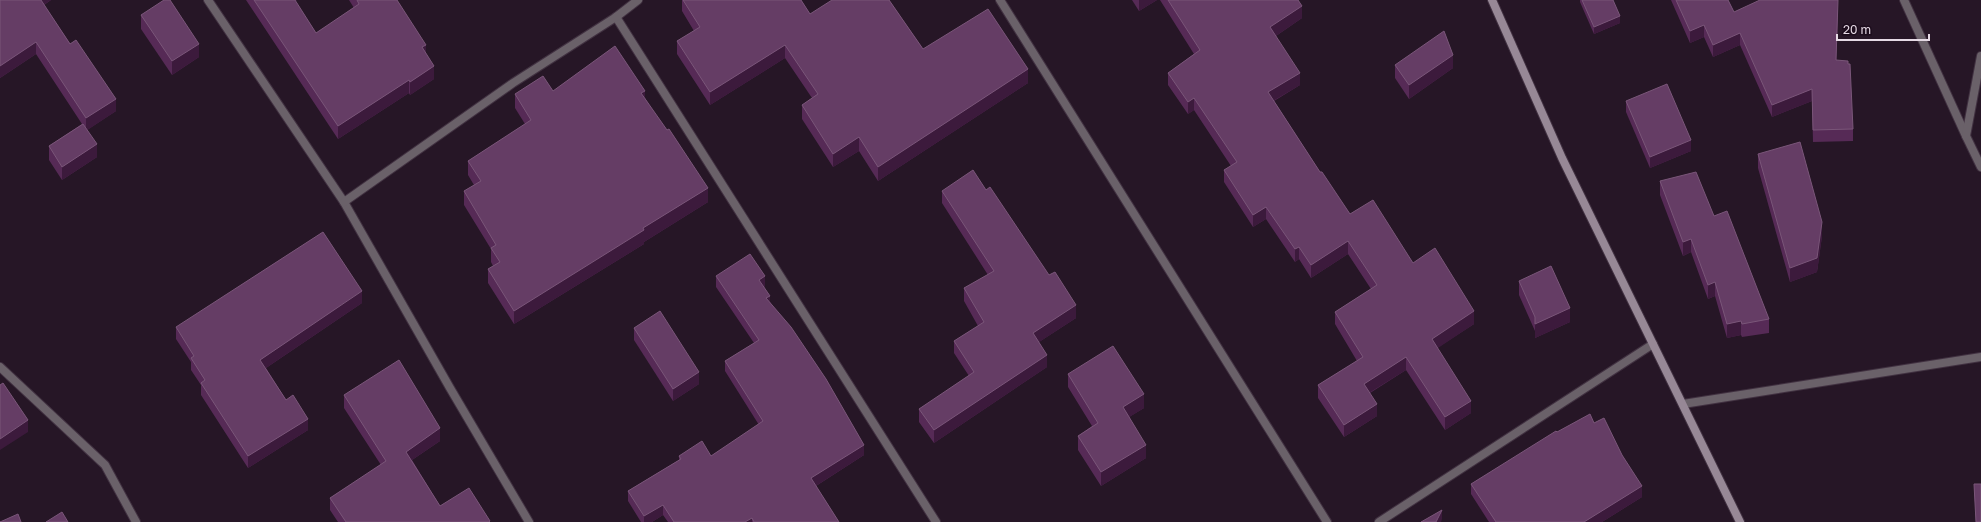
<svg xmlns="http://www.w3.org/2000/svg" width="1981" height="522" font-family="'Golos Text',sans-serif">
<rect width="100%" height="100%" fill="#261626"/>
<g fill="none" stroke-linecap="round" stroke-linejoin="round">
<!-- street casing -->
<g stroke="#413141" stroke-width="10">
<g id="street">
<polyline points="208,0 344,202 450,388 529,522"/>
<polyline points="1000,0 1327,522"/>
<polyline points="1904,0 1966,136"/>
<polyline points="616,17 936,522"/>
<polyline points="1981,56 1966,136 1981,167"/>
<polyline points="344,202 513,83 616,17 638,0"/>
<polyline points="0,367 105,465 136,522"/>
<polyline points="1683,404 1981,357"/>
<polyline points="1379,522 1653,344"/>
</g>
</g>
<!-- secondary casing -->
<g stroke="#413141" stroke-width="10">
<polyline id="secondary" points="1492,0 1562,158 1740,522"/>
</g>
<!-- street -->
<use href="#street" stroke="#6a6169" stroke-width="8"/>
<!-- secondary -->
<use href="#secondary" stroke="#978896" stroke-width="8"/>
</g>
<!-- wall -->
<g fill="#562a56">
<polygon points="0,0 51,0 44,5 116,111 87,130 97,157 62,180 49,160 49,146 82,124 36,54 0,78"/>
<polygon points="246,0 297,0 295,1 316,33 354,8 349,0 397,0 426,54 434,79 410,95 409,93 338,139"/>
<polygon points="682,0 801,0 810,14 889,0 923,49 1028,83 878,181 859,151 833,167 802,119 802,105 812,98 785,58 710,105 677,54 677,41 694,31 682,11"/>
<polygon points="1132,0 1157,0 1139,11"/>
<polygon points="1160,0 1298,0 1302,18 1276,36 1300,85 1274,101 1320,172 1350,214 1413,263 1474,324 1437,348 1471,413 1445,430 1406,370 1370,393 1377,416 1344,437 1318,398 1318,385 1357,361 1335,324 1335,312 1371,289 1348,254 1311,278 1299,259 1295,262 1266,219 1253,227 1224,182 1224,170 1231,166 1194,110 1188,114 1168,85 1168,73 1194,54"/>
<polygon points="1580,0 1613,0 1620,23 1594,34 1580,2"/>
<polygon points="1671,0 1728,0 1734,12 1838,10 1836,60 1853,129 1853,141 1813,142 1812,101 1772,117 1740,45 1713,57 1704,37 1690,43"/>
<polygon points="141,15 199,57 172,75 141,29"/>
<polygon points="1395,65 1453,68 1409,99 1395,78"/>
<polygon points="553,91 645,98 708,202 644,242 644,244 514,324 488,283 488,269 493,266 491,262 491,249 464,205 464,191 474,185 468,175 468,161 525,124 515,108 515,94"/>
<polygon points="1626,101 1691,151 1650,168 1626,112"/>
<polygon points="1758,154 1822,236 1817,272 1790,282 1758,168"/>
<polygon points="1660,181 1714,216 1769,319 1769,333 1742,337 1741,335 1727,338 1715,296 1708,299 1691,252 1683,256 1660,195"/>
<polygon points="986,190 1076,318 1039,342 1047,367 934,443 919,422 919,409 969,376 954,353 954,341 978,326 964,301 964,288 988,275 942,203 942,191"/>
<polygon points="716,276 765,287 764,287 770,302 864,455 816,486 839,522 668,522 663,515 652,522 641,522 628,501 628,491 679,460 679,456 711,456 759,425 725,371 725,361 754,343 716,287"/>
<polygon points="1519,281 1570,322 1535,338 1535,331 1519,295"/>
<polygon points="362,303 266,368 286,400 308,430 248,468 201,395 201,385 191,370 191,362 176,339 176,327"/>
<polygon points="634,328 699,384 673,401 634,340"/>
<polygon points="1068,374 1144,408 1129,417 1146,458 1101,486 1078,450 1078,436 1092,426 1068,387"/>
<polygon points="344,395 440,441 412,460 440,506 490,522 338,522 330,510 330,498 381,465 344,408"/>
<polygon points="1594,423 1642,497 1602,522 1489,522 1471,494 1471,484 1557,432"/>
<polygon points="1974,484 1981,522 1976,522"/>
</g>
<!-- shaded-wall -->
<g fill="#3c1a3c">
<polygon points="39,0 51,0 39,8"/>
<polygon points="1139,0 1157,0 1139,11"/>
<polygon points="1838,0 1838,10 1836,72 1836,60"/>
<polygon points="1302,6 1302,18 1270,40 1270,27"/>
<polygon points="1620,16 1620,23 1594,34 1594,27"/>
<polygon points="1704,25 1704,37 1690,43 1690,31"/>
<polygon points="1740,33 1740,45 1713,57 1713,45"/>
<polygon points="36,42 36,54 0,78 0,66"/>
<polygon points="199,44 199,57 172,75 172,61"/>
<polygon points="426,45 426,57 422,47"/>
<polygon points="785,45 785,58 710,105 710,92"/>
<polygon points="1453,55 1453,68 1409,99 1409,85"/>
<polygon points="434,66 434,79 410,95 410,82"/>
<polygon points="1028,69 1028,83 878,181 878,167"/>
<polygon points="1300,73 1300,85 1268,104 1268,92"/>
<polygon points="409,80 409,93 338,139 338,126"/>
<polygon points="1812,89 1812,101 1772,117 1772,105"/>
<polygon points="645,91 645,104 641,93"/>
<polygon points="1194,98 1194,110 1188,114 1188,102"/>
<polygon points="116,99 116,111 86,131 86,118"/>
<polygon points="859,137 859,151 833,167 833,154"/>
<polygon points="1691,140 1691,151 1650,168 1650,157"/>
<polygon points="97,144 97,157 62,180 62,167"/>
<polygon points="708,188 708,202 644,242 644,244 514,324 514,311 643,228"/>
<polygon points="1266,207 1266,219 1253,227 1253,215"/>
<polygon points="1822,222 1822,236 1817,272 1790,282 1790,268"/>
<polygon points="1691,239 1691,252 1683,256 1683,242"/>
<polygon points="1348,241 1348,254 1311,278 1311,265"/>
<polygon points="1299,247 1299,259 1295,262 1295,249"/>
<polygon points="765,276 765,287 759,291 759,280"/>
<polygon points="1715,282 1715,296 1708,299 1708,285"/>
<polygon points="362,291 362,303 260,372 260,360"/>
<polygon points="770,296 770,306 766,298"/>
<polygon points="1076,305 1076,318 1033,346 1033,333"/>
<polygon points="1570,308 1570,322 1535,338 1535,324"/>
<polygon points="1474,311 1474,324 1432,352 1432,339"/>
<polygon points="1741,321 1741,335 1727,338 1727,324"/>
<polygon points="1047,355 1047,367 934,443 934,430"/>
<polygon points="1406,357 1406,370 1364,396 1364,384"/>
<polygon points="699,372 699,384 673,401 673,389"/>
<polygon points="1144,394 1144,408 1123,421 1123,407"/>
<polygon points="1471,401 1471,413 1445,430 1445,417"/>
<polygon points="1377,404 1377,416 1344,437 1344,425"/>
<polygon points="308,419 308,430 248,468 248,456"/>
<polygon points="28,420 28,432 0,450 0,439"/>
<polygon points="440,428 440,441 406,464 406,452"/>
<polygon points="864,445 864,455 811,489 811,478"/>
<polygon points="1146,445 1146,458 1101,486 1101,472"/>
<polygon points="1642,486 1642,497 1602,522 1584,522"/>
<polygon points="663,505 663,515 652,522 644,522 644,516"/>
<polygon points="1442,510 1442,519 1441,522 1436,522"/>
<polygon points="752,518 752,522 745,522"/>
</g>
<!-- building -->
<g fill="#653d65" stroke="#7a5679">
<polygon points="0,0 41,0 70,44 76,40 116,99 86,118 36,42 0,66"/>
<polygon points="164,0 170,0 199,44 172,61 141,15"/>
<polygon points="254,0 295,0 316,33 359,4 357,0 397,0 426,45 422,47 434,66 410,82 409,80 338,126"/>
<polygon points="683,0 801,0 810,14 832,0 889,0 923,49 988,9 1028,69 878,167 859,137 833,154 802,105 818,94 785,45 710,92 677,41 700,27"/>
<polygon points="1168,0 1298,0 1302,6 1270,27 1300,73 1268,92 1320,172 1322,172 1350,214 1373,200 1413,263 1435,248 1474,311 1432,339 1471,401 1445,417 1406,357 1364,384 1377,404 1344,425 1318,385 1363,357 1335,312 1377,285 1348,241 1311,265 1299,247 1295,249 1266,207 1253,215 1224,170 1237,162 1194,98 1188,102 1168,73 1200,50"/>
<polygon points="1582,0 1613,0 1620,16 1594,27"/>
<polygon points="1676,0 1728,0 1734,12 1760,0 1838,0 1836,60 1848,61 1848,64 1850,64 1853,129 1813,130 1812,89 1772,105 1740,33 1713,45 1704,25 1690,31"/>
<polygon points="1444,31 1453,55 1409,85 1395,65"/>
<polygon points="615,46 645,91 641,93 667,130 669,129 708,188 643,228 644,230 514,311 488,269 500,262 491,248 496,245 464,191 481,181 468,161 531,120 515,94 543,76 553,91"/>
<polygon points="1667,84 1691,140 1650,157 1626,101"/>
<polygon points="83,124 97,144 62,167 49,146"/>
<polygon points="1800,142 1822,222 1817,258 1790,268 1758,154"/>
<polygon points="973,170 986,190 990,187 1049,275 1055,272 1076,305 1033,333 1047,355 934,430 919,409 974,372 954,341 984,322 964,288 994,271 942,191"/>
<polygon points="1696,172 1714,216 1727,211 1769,319 1742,324 1741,321 1727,324 1715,282 1708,285 1691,239 1683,242 1660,181"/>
<polygon points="323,232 362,291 260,360 286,400 293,395 308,419 248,456 201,383 205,380 191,358 194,356 176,327"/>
<polygon points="750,254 765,276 759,280 770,296 766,298 791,327 826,379 864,445 811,478 839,522 754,522 752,518 745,522 674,522 663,505 644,516 628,491 681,459 679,456 702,441 711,456 763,421 725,361 759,340 716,276"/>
<polygon points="1551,266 1570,308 1535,324 1535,317 1519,281"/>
<polygon points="660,311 699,372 673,389 634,328"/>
<polygon points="1113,346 1144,394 1123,407 1146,445 1101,472 1078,436 1098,423 1068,374"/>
<polygon points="399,360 440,428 406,452 440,506 469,488 490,521 489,522 346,522 330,498 386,461 344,395"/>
<polygon points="3,383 28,420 0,439 0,385"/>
<polygon points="1590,414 1594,423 1604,418 1622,455 1642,486 1584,522 1496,522 1471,484 1556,431 1557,432"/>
<polygon points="1974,484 1981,484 1981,522 1976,522"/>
<polygon points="1442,510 1436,522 1421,522"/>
<polygon points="62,512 68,522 46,522"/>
<polygon points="18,514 21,522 0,522"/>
</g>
<!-- scale -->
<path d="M1837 34v6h92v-6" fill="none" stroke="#e6dae5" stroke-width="2"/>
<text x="1843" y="34" font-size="12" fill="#e6dae5" stroke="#1c0c1c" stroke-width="3" paint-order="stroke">20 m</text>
</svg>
